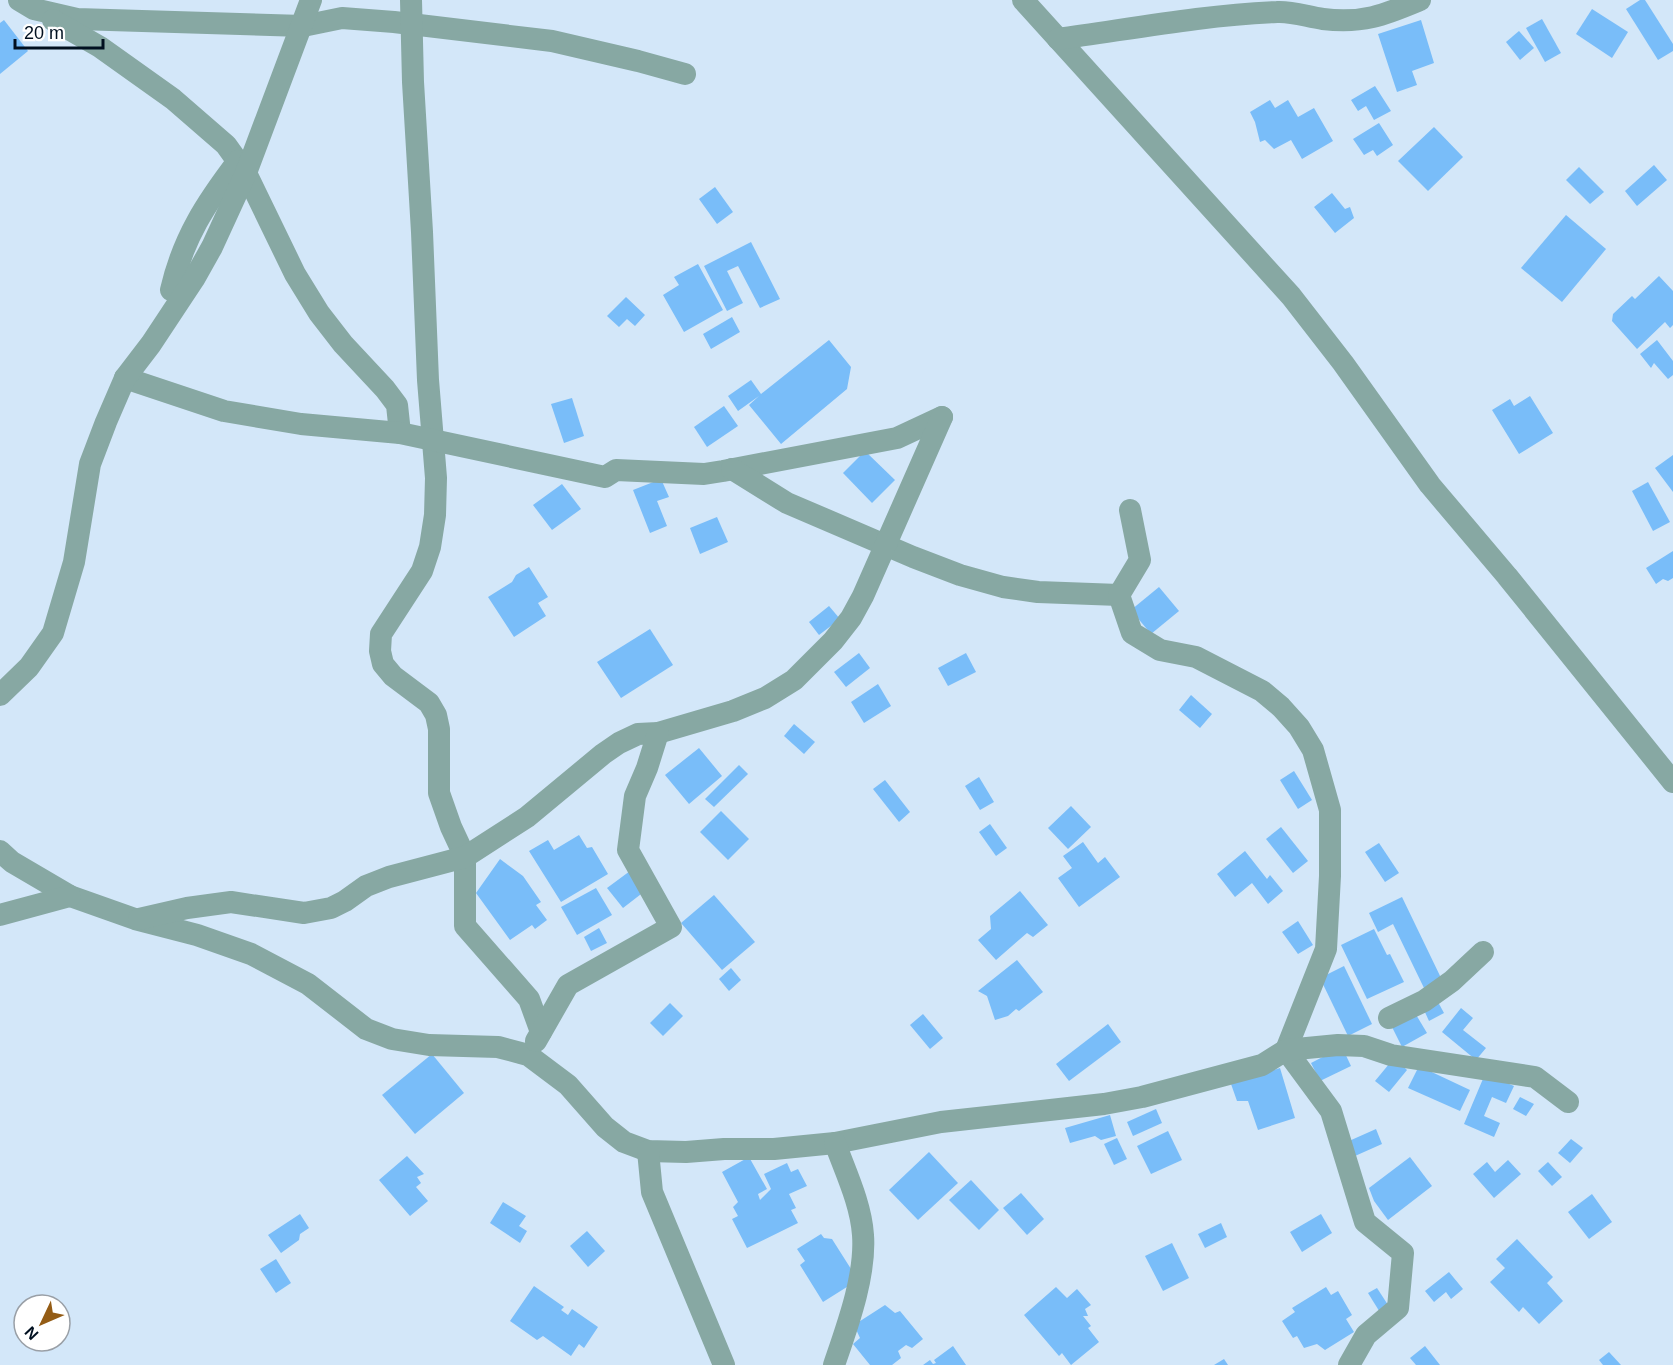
<svg xmlns="http://www.w3.org/2000/svg" width="1673" height="1365" font-family="Helvetica,sans-serif">
<rect width="100%" height="100%" fill="#d3e7f9"/>
<!-- building -->
<g fill="#79bdf9">
<polygon points="1640,0 1645,0 1673,44 1673,51 1658,60 1626,9"/>
<polygon points="1592,9 1628,32 1612,58 1576,34"/>
<polygon points="1542,19 1561,53 1545,62 1526,28"/>
<polygon points="4,20 28,51 0,74 0,23"/>
<polygon points="1421,20 1434,63 1412,71 1417,85 1397,92 1378,34"/>
<polygon points="1519,31 1534,48 1520,60 1506,42"/>
<polygon points="1375,86 1391,111 1374,120 1366,106 1358,111 1351,100"/>
<polygon points="1270,100 1275,108 1288,100 1298,117 1314,108 1333,141 1302,159 1291,140 1274,149 1265,140 1260,142 1255,122 1250,112"/>
<polygon points="1379,123 1393,145 1377,156 1373,150 1364,155 1353,139"/>
<polygon points="1434,127 1463,157 1428,191 1398,161"/>
<polygon points="1654,165 1667,180 1637,206 1625,191"/>
<polygon points="1579,167 1604,192 1590,204 1566,180"/>
<polygon points="715,187 733,212 717,224 699,199"/>
<polygon points="1332,193 1345,209 1350,207 1354,218 1335,233 1314,207"/>
<polygon points="1566,215 1606,249 1562,302 1521,268"/>
<polygon points="751,242 780,299 760,308 738,266 727,271 743,303 727,311 704,266"/>
<polygon points="698,264 723,310 684,332 663,295 679,285 674,277"/>
<polygon points="1659,276 1673,291 1673,325 1670,328 1665,322 1637,349 1612,321 1613,314 1632,296 1635,299"/>
<polygon points="626,297 645,315 635,326 627,319 619,327 607,316"/>
<polygon points="732,317 740,332 711,349 703,334"/>
<polygon points="829,340 851,367 847,389 781,444 749,405 759,396 738,411 728,396 751,380 761,394"/>
<polygon points="1657,340 1673,361 1673,375 1668,379 1654,363 1651,368 1640,354"/>
<polygon points="1530,396 1553,433 1519,454 1492,410 1510,399 1514,406"/>
<polygon points="572,398 584,436 564,443 551,404"/>
<polygon points="724,406 738,426 707,447 694,427"/>
<polygon points="865,451 895,480 872,503 843,473"/>
<polygon points="1673,455 1673,492 1655,468"/>
<polygon points="661,479 669,497 657,501 667,526 650,533 633,490"/>
<polygon points="1648,482 1670,522 1653,531 1632,491"/>
<polygon points="562,484 581,509 552,530 533,505"/>
<polygon points="717,517 728,542 700,554 690,528"/>
<polygon points="1673,551 1673,578 1668,581 1663,579 1656,584 1646,568"/>
<polygon points="529,567 548,597 538,603 546,616 514,637 488,597 512,582 516,575"/>
<polygon points="1159,587 1179,611 1151,634 1131,610"/>
<polygon points="829,606 840,619 819,635 809,622"/>
<polygon points="650,629 673,665 621,698 597,662"/>
<polygon points="859,653 870,668 846,687 834,672"/>
<polygon points="966,653 976,672 948,686 938,668"/>
<polygon points="878,684 891,706 864,723 851,702"/>
<polygon points="1191,695 1212,714 1200,728 1179,710"/>
<polygon points="794,724 815,742 804,754 784,736"/>
<polygon points="699,748 722,776 689,804 665,775"/>
<polygon points="739,765 748,774 714,807 705,799"/>
<polygon points="1294,771 1312,800 1298,809 1280,780"/>
<polygon points="979,777 994,802 980,810 965,786"/>
<polygon points="885,780 910,812 899,822 873,789"/>
<polygon points="1071,806 1091,827 1068,849 1048,828"/>
<polygon points="721,811 749,839 728,860 700,832"/>
<polygon points="990,824 1007,848 996,856 979,832"/>
<polygon points="1281,827 1308,861 1293,873 1266,839"/>
<polygon points="579,835 587,848 592,847 608,874 561,902 529,851 548,840 554,850"/>
<polygon points="1083,842 1098,863 1105,857 1120,877 1079,907 1058,878 1072,868 1063,856"/>
<polygon points="1379,843 1399,873 1385,882 1365,852"/>
<polygon points="1245,851 1267,879 1270,875 1283,891 1268,904 1252,883 1235,897 1217,874"/>
<polygon points="500,859 523,876 541,902 536,905 547,920 535,929 532,925 510,940 476,893"/>
<polygon points="630,871 645,891 623,908 607,888"/>
<polygon points="596,888 612,915 577,935 561,907"/>
<polygon points="1020,891 1048,925 1033,937 1027,933 996,960 978,940 991,929 990,916"/>
<polygon points="714,895 755,942 722,970 681,923"/>
<polygon points="1402,897 1442,980 1424,988 1393,924 1378,932 1369,913"/>
<polygon points="1298,921 1313,945 1298,954 1282,932"/>
<polygon points="599,928 607,943 591,951 584,937"/>
<polygon points="1374,929 1387,955 1390,954 1404,982 1367,999 1341,945"/>
<polygon points="1017,960 1043,992 1019,1011 1016,1009 1008,1016 995,1020 987,996 978,991"/>
<polygon points="1344,966 1372,1024 1348,1036 1320,978"/>
<polygon points="731,968 741,980 729,991 719,979"/>
<polygon points="1438,1002 1444,1013 1429,1021 1424,1010"/>
<polygon points="670,1003 683,1016 663,1036 650,1023"/>
<polygon points="1461,1008 1473,1018 1463,1030 1486,1048 1476,1060 1442,1032"/>
<polygon points="1415,1013 1427,1033 1402,1047 1391,1025"/>
<polygon points="923,1014 943,1038 930,1049 910,1025"/>
<polygon points="1108,1024 1121,1042 1069,1081 1056,1064"/>
<polygon points="1342,1047 1351,1066 1320,1081 1311,1063"/>
<polygon points="432,1054 464,1093 415,1134 382,1095"/>
<polygon points="1394,1058 1407,1070 1389,1092 1375,1081"/>
<polygon points="1419,1066 1470,1090 1460,1111 1408,1088"/>
<polygon points="1280,1068 1295,1118 1258,1130 1248,1101 1237,1101 1231,1084"/>
<polygon points="1485,1074 1514,1086 1506,1103 1492,1097 1484,1116 1500,1123 1494,1137 1464,1124"/>
<polygon points="1520,1097 1534,1104 1526,1116 1513,1109"/>
<polygon points="1156,1109 1162,1123 1133,1136 1127,1122"/>
<polygon points="1110,1115 1116,1136 1101,1140 1095,1136 1070,1143 1065,1128"/>
<polygon points="1376,1129 1382,1144 1355,1156 1349,1141"/>
<polygon points="1168,1131 1182,1160 1151,1174 1137,1146"/>
<polygon points="1117,1138 1127,1159 1114,1165 1104,1144"/>
<polygon points="1571,1139 1583,1148 1570,1163 1558,1153"/>
<polygon points="929,1152 958,1183 918,1220 889,1190"/>
<polygon points="407,1156 424,1174 417,1177 421,1183 416,1187 428,1201 410,1216 379,1180"/>
<polygon points="749,1157 767,1189 758,1194 760,1200 771,1189 764,1174 787,1163 791,1172 798,1169 807,1186 789,1194 796,1208 791,1210 798,1223 747,1248 732,1219 738,1216 733,1207 738,1202 722,1172"/>
<polygon points="1410,1157 1432,1186 1388,1220 1374,1201 1369,1188"/>
<polygon points="1508,1160 1521,1174 1494,1198 1473,1174 1487,1162 1495,1172"/>
<polygon points="1548,1162 1562,1177 1552,1186 1538,1171"/>
<polygon points="971,1180 999,1210 979,1230 949,1200"/>
<polygon points="1021,1193 1044,1219 1027,1235 1003,1208"/>
<polygon points="1592,1194 1612,1222 1589,1239 1568,1212"/>
<polygon points="503,1202 526,1216 519,1226 527,1231 520,1243 490,1223"/>
<polygon points="300,1214 309,1228 300,1234 299,1240 281,1253 268,1235"/>
<polygon points="1321,1214 1332,1233 1302,1252 1290,1232"/>
<polygon points="1221,1223 1227,1237 1205,1248 1198,1234"/>
<polygon points="587,1231 605,1251 588,1267 570,1246"/>
<polygon points="821,1234 824,1238 832,1239 858,1280 823,1302 800,1265 805,1261 797,1249"/>
<polygon points="1517,1239 1553,1277 1547,1283 1563,1301 1539,1324 1523,1307 1519,1312 1490,1282 1505,1268 1496,1259"/>
<polygon points="1172,1243 1189,1278 1163,1291 1145,1256"/>
<polygon points="276,1259 291,1283 276,1293 260,1269"/>
<polygon points="1449,1272 1463,1289 1451,1299 1446,1292 1434,1302 1425,1291"/>
<polygon points="534,1286 564,1307 561,1310 568,1315 572,1309 598,1327 584,1348 579,1344 571,1356 543,1336 537,1340 510,1321"/>
<polygon points="1056,1287 1067,1298 1077,1289 1091,1305 1085,1309 1088,1316 1083,1316 1091,1326 1088,1328 1099,1342 1071,1365 1062,1353 1059,1356 1024,1315"/>
<polygon points="1326,1287 1331,1295 1338,1291 1352,1315 1346,1319 1354,1332 1325,1350 1317,1344 1304,1348 1297,1336 1293,1338 1282,1321 1295,1312 1292,1308"/>
<polygon points="1377,1288 1390,1308 1381,1314 1368,1293"/>
<polygon points="885,1305 895,1313 900,1311 923,1339 912,1348 906,1345 898,1351 901,1358 892,1365 870,1365 853,1344 860,1338 854,1325"/>
<polygon points="953,1346 966,1365 923,1365 930,1360 933,1364 936,1363 934,1360"/>
<polygon points="1425,1346 1440,1365 1416,1365 1410,1358"/>
<polygon points="1609,1352 1621,1365 1603,1365 1599,1360"/>
<polygon points="1224,1359 1228,1365 1214,1365"/>
</g>
<g fill="none" stroke-linecap="round" stroke-linejoin="round">
<!-- minor -->
<g stroke="#87a8a3" stroke-width="22">
<polyline points="19,0 34,9 77,19 303,26 342,18 394,22 552,41 638,61 685,74"/>
<polyline points="411,0 413,82 422,232 428,380 436,478 435,515 430,547 422,571 381,634 380,651 383,664 393,676 429,703 436,715 439,729 439,793 451,827 465,857 465,926 529,999 541,1032"/>
<polyline points="1023,0 1291,296 1343,363 1430,485 1507,576 1673,782"/>
<polyline points="53,20 100,47 173,99 226,145 246,173 295,274 319,313 343,344 385,389 397,405 400,433"/>
<path d="M 1058,39 C 1131,29 1204,15 1277,12 C 1292,11 1308,17 1323,19 C 1363,24 1384,15 1420,0"/>
<path d="M 171,290 C 183,238 206,203 238,161"/>
<polyline points="125,378 224,411 301,424 400,433 605,477 616,470 704,474 723,471 897,438 942,417"/>
<polyline points="732,469 787,503 913,557 960,575 1003,587 1038,592 1119,595"/>
<polyline points="1130,510 1140,560 1119,595 1132,633 1160,650 1196,657 1262,691 1281,707 1299,727 1313,750 1330,810 1330,876 1326,949 1286,1050 1331,1111 1365,1222 1403,1253 1398,1308 1366,1335 1349,1365"/>
<polyline points="0,695 29,667 53,633 74,562 90,464 106,422 125,378 151,344 194,279 212,247 246,173 311,0"/>
<polyline points="0,851 12,862 70,896 135,919 197,935 251,954 308,984 366,1029 392,1039 429,1045 498,1047 528,1055 568,1085 605,1127 624,1142 648,1151 686,1152 724,1149 774,1149 835,1143 941,1122 1104,1104 1142,1097 1262,1065 1286,1050 1338,1045 1364,1046 1391,1055 1535,1077 1568,1102"/>
<polyline points="0,915 70,896"/>
<polyline points="139,919 187,908 231,902 304,913 331,908 345,901 366,886 389,877 465,857 527,817 603,754 619,743 638,734 658,733 733,711 765,698 794,680 833,641 851,618 863,596 942,417"/>
<polyline points="1389,1018 1424,1001 1452,981 1483,952"/>
<polyline points="536,1041 568,985 671,927 628,850 635,796 647,768 658,733"/>
<polyline points="648,1151 652,1192 724,1365"/>
<path d="M 834,1365 C 847,1327 866,1276 863,1235 C 861,1204 846,1173 835,1143"/>
</g>
</g>
<!-- north arrow -->
<g transform="translate(42 1323) rotate(226)"><circle r="28" fill="#ffffff" stroke="#999fa6" stroke-width="1.5"/>
<path d="M0-4.5L10 22L0 15L-10 22Z" fill="#945c15"/>
<text y="-9" font-size="16" font-weight="bold" text-anchor="middle" fill="#011020">N</text>
</g>
<!-- scale -->
<path d="M15 39v9h88v-9" fill="none" stroke="#011020" stroke-width="3"/>
<text x="24" y="39" font-size="18" fill="#011020" stroke="#ffffff" stroke-width="4.5" paint-order="stroke">20 m</text>
</svg>
